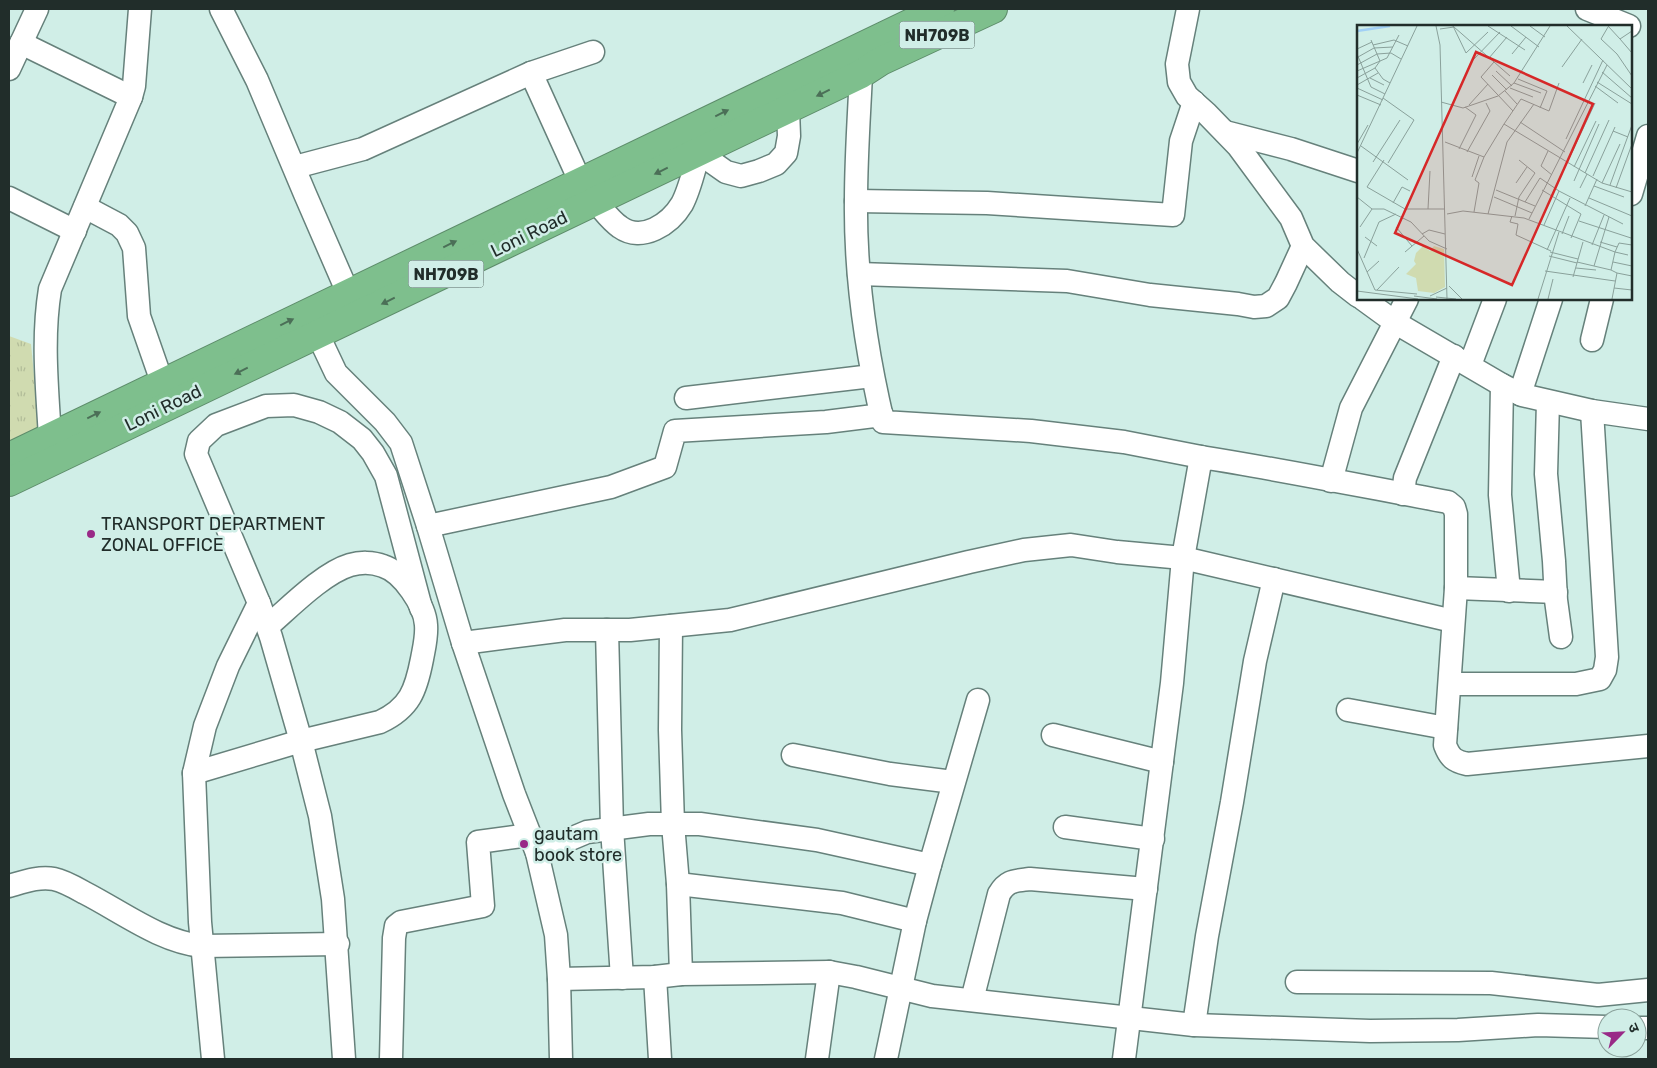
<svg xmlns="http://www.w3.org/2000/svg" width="1657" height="1068" font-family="Rubik,'Noto Sans Devanagari',sans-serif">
<defs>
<pattern id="park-tufts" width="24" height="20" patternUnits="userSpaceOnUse" patternTransform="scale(1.25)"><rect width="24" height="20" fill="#d0dbb0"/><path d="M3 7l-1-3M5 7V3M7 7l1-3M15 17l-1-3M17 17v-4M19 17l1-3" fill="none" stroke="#b2bc98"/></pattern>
</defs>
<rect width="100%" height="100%" fill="#d0eee7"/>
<!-- park -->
<polygon fill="url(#park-tufts)" points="9,336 31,344 39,428 9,447"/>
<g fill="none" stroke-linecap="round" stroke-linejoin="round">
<!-- minor casing -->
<g stroke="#66817b" stroke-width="25">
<g id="minor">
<polyline points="221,9 257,80 305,194 348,293"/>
<polyline points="1188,9 1177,64 1179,82 1187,96 1206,113 1238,146 1291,218 1303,246 1340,282 1358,296"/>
<polyline points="1587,9 1629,26"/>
<polyline points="21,43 131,97"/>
<polyline points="9,69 37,9"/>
<polyline points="531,73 580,181"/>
<path d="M 861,74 C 859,116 856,158 856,200 C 855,274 866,350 883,422 L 1031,431 L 1124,442 L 1201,457"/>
<polyline points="1225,132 1291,149 1358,171"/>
<polyline points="693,139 699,153 726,172 741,176 759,171 776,164 786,153 789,136 788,110"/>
<polyline points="295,167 363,149 531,73 593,52"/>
<polyline points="1631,194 1648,136"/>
<polyline points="9,198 75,231"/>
<polyline points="856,201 987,203 1173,215 1181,141 1194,102"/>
<path d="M 596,202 C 604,211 611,221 620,227 C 642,243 670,224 682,204 C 690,189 694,169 699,153"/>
<polyline points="85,207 119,225 127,233 134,248 139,316 162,382"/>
<polyline points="859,274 1067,281 1150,295 1238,304 1254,307 1266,306 1278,298 1286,283 1303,246"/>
<polyline points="1363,299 1396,323 1502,385 1522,395 1592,411 1648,419"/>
<polyline points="318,335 336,373 385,422 401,443 428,526 463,643 514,794 537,853 556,935 559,979 561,1059"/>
<polyline points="1592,340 1602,299"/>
<polyline points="1470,365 1495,299"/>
<polyline points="1502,385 1500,495 1509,591"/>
<polyline points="1520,394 1551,299"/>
<polyline points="686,398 872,376"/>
<polyline points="1548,402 1546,474 1554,561 1556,600 1561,637"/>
<path d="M 55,452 L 50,437 C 47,387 42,338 50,289 L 131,97 L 134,86 L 140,9"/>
<polyline points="1331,481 1351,408 1407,299"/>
<polyline points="1403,494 1405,478 1454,356"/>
<polyline points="428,526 611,487 665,467 675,431 826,422 882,415"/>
<polyline points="1456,588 1556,592"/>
<polyline points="671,626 670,730 673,824 678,884 681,974"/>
<polyline points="607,630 612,828 622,978"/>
<polyline points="463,643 565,630 630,630 730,620 969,562 1024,550 1071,545 1117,552 1183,558 1453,621"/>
<polyline points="1450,684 1576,684 1600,679 1605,670 1607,657 1592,411"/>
<polyline points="1348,710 1446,728"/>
<polyline points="1053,735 1162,762"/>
<polyline points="793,755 890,774 953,782"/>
<path d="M 194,773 L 301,741 L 380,722 C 410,708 416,690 422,659 C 424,648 427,637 426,625 C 425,606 403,572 383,566 C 373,562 360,562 350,565 C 323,573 289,608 268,626"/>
<polyline points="1065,827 1153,839"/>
<polyline points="537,853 587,832 649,824 700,824 817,840 930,865 978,700"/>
<polyline points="678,884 842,903 915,921 886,1059"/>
<path d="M 9,886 C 23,882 39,876 54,879 C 64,881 76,888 85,893 C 122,912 161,942 202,946 L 338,944"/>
<polyline points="915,921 930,865"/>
<polyline points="655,977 660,1059"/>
<polyline points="559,979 655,977 681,974 829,972 856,977 932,996 1194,1025 1370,1031 1458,1030 1538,1025 1607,1027"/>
<polyline points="1297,982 1491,983 1598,995 1648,990"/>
<path d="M 972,1000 L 999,894 C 1007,880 1015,881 1030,879 L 1146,889"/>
<polyline points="1194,1025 1207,936 1232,802 1255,661 1274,579"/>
<polyline points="1637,1028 1648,1028"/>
<polyline points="213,1059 200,922 194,773 205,726 228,666 259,603"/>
<polyline points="344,1059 333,899 320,816 301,741 271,637 259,603 196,454 199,441 216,425 266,406 294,405 319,412 340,422 362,439 373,453 386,476 421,608"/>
<polyline points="391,1059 394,938 396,926 401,922 483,906 478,842 529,835"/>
<polyline points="817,1059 829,972"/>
<path d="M 1124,1059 L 1172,683 L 1183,558 L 1201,457 C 1284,470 1366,487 1448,502 L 1454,507 L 1456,514 L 1456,588 L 1445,745 C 1450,758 1454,761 1467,764 L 1648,746"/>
</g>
</g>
<!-- highway casing -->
<g stroke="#5d8c6a" stroke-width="30">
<g id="highway">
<polyline points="9,457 940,9"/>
<polyline points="9,482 861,74 881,61 993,9"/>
</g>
</g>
<!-- minor -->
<use href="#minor" stroke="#fff" stroke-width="22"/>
<!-- highway -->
<use href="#highway" stroke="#7ebf8d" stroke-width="28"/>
</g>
<!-- one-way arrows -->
<defs><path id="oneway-solid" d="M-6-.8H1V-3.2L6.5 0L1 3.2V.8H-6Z" transform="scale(1.25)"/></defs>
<g fill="#4b6f57">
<use href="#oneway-solid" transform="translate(823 93) rotate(154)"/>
<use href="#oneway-solid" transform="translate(722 113) rotate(-26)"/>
<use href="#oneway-solid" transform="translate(661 171) rotate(154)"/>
<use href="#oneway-solid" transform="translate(450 244) rotate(-26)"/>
<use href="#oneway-solid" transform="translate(388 301) rotate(154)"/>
<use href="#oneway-solid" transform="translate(287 322) rotate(-26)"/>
<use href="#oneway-solid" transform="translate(241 371) rotate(154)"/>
<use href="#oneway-solid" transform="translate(94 415) rotate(-26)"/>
</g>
<!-- markers -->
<g fill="#992987" stroke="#d0eee7" stroke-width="2">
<circle cx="91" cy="534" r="5"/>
<circle cx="524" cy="844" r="5"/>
</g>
<g text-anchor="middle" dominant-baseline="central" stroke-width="5" stroke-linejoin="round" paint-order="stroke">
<!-- shield labels -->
<g fill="#d0eee7" stroke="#566763" stroke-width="1">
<rect x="899.5" y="21.5" width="75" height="27" rx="4"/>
<rect x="408.5" y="260.5" width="75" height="27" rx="4"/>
</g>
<g font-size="16" font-weight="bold" fill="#212d2a">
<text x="937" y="35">NH709B</text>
<text x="446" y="274">NH709B</text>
</g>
<!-- street labels -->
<g font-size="18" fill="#212d2a" stroke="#d0eee7">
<text transform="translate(529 234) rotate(-26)">Loni Road</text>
<text transform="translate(163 408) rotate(-26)">Loni Road</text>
</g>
<!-- poi labels -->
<g font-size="18" fill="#212d2a" stroke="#d0eee7" text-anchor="start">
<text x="101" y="524">TRANSPORT DEPARTMENT<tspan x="101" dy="21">ZONAL OFFICE</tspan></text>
<text x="534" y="834">gautam<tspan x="534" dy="21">book store</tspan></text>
</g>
</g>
<!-- overview -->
<g transform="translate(1357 25)">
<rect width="275" height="275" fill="#d0eee7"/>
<path d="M 66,221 L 73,226 L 77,221 L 87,224 L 88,262 L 77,268 L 61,266 L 59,253 L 49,249 L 59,239 L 57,236 L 59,228 Z" fill="#d0dbb0"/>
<path fill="none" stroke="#a1d0f6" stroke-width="2.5" d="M 0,6 L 33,1"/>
<path fill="none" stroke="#8aa19b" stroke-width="1" d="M 79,1 L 83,20 L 90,274M 96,1 L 109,28 L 131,7M 131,1 L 168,25M 154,1 L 182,22M 173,1 L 188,12M 210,1 L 275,64M 251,1 L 263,14 L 275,6M 251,2 L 244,14 L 260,29 L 275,51M 83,4 L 97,2 L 153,51M 263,14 L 275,28M 14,15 L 23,36 L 18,43 L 26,54 L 33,58M 16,20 L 37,15 L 51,21M 0,24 L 15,17M 0,29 L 14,62 L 28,69M 155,29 L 169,12M 1,32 L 17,23 L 36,22M 132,33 L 150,12M 116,35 L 143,7M 137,37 L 124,52 L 156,86M 0,40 L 20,29 L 34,28 L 44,34M 205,42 L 225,14M 0,46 L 30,33 L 42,10M 139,46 L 155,61M 245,47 L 275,73M 135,50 L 150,65M 0,53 L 18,43M 13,53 L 27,60M 161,54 L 190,66 L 183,83M 240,57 L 275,79M 157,58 L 184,68M 202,58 L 192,86 L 164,74 L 147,99 L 245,158 L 275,167M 226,58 L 235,40M 0,60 L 21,48M 238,61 L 261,78M 0,63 L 26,75M 153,63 L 176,72M 148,66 L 160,79M 0,70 L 0,111M 0,70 L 24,80M 26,73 L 57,95 L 31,138M 84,77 L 106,83 L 141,71 L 157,58 L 193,1M 112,80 L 131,59M 163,97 L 208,127M 256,106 L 271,112M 209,114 L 246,35M 88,117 L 127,132 L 147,99M 0,119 L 11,100M 4,121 L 51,155M 102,124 L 119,90 L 108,82M 191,126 L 184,141 L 195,150M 110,127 L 133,86 L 129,78M 0,128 L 60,1M 27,135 L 10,162 L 48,184 L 87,184M 16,137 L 43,95M 210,138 L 238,78M 217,142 L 239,96M 228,148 L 252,95M 236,151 L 258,102M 115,152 L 122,131M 217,156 L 242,99M 159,158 L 170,142M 245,158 L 263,119M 253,160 L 275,100M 237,161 L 267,172M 223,163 L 230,149M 259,163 L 275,119M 139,165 L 178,181M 185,165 L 224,189 L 214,213M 0,172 L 15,184 L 27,184 L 54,197 L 72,216 L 90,224M 137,172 L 175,188M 232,173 L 275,191M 168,177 L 183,153 L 202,166M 36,178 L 45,162 L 53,166M 228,181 L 240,154M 71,184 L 73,146M 117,187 L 122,158 L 118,155 L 127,132M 90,189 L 106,186 L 167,193 L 258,227 L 254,245 L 260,248 L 255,274M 131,189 L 150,117 L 177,79M 155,191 L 153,197 L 161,199 L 159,210 L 194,226M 158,191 L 162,172 L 178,148 L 162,135M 172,194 L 250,40M 222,196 L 274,213M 187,200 L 202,166 L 266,199M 3,202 L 15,184M 39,202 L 55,221M 65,209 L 72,205 L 88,209M 205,209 L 212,191M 8,212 L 20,221M 243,217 L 260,222M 235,220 L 247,190M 0,224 L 18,265 L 60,269M 190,225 L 213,173M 48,227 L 67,211M 193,227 L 221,234M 271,230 L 258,227 L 262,218 L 275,220M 192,231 L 220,238M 7,233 L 22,197 L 39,189M 220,237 L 254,245M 256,237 L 275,241M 237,241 L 252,192M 219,243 L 239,245M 188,246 L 258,256M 10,247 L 22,236M 260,248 L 275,251M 216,252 L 226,217M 92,261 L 105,274M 257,263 L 275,265M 20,265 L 42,242M 0,266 L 61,274M 57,271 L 80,274M 73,271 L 90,263M 79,272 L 99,274M 181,274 L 202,207M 191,274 L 196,254"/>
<path fill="#d62828" fill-opacity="0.15" stroke="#d62828" stroke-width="2.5" d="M 119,27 L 236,79 L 155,260 L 38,208 Z"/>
<rect width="275" height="275" fill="none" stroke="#212d2a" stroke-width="2.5"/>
</g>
<!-- border -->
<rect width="1657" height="1068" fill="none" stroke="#212d2a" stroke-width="20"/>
<!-- north arrow -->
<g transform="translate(1622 1033) rotate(66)"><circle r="24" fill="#d0eee7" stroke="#8aa19b"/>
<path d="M0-4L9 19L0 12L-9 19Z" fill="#992987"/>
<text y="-8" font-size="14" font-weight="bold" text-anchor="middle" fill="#212d2a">उ</text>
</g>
</svg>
